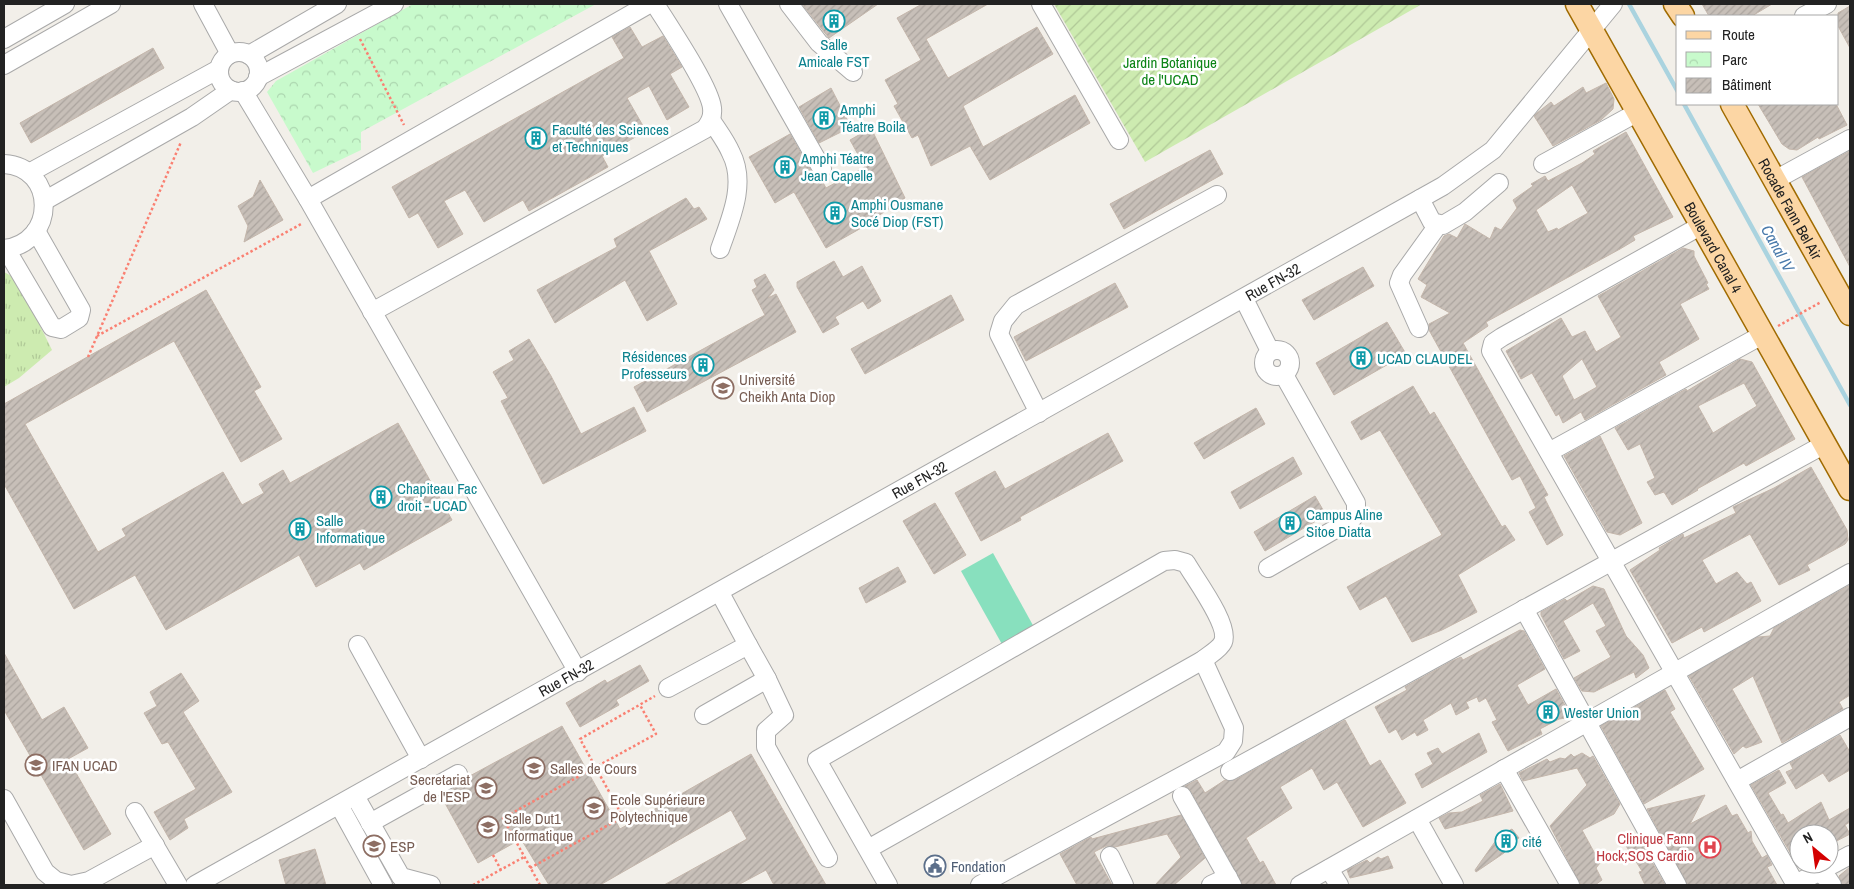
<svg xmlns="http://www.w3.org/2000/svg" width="1854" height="889" font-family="'Archivo Narrow',sans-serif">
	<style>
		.grass { fill: url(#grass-tufts) }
		.park { fill: url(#park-crowns) }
		.garden { fill: url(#garden-furrows) }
		.pitch { fill: #88e0be }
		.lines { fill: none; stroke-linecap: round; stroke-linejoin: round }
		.stream { stroke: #aad3df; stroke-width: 4.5 }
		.building { fill: url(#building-hatch); stroke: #c4b6ab; fill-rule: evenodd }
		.minor-casing { stroke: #a9a9a9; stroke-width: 20 }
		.major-casing { stroke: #a06b00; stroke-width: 25 }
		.path { stroke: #fa8072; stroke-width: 2.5; stroke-dasharray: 2.5 2.5; stroke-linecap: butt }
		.minor { stroke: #fff; stroke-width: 18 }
		.major { stroke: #fcd6a4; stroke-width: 22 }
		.labels { text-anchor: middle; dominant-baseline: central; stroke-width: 5; stroke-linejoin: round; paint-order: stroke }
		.culture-label { font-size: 15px; fill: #0d838f; stroke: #fff; text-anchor: start }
		.park-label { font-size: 15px; fill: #0c8416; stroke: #fff }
		.street-label { font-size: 15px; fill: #222; stroke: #fff }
		.education-label { font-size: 15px; fill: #785e54; stroke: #fff; text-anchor: start }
		.health-label { font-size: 15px; fill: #be3a42; stroke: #fff; text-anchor: end }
		.service-label { font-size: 15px; fill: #4e5e75; stroke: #fff; text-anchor: start }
		.water-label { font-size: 16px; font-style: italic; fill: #4a7aab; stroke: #fff }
	</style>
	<defs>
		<pattern id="grass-tufts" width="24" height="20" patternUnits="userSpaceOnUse" patternTransform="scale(1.25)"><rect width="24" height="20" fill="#cdebb0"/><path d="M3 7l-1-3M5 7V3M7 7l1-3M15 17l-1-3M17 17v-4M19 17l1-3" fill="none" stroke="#b0c997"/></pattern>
		<pattern id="park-crowns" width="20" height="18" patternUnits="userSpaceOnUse" patternTransform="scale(1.25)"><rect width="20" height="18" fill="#c8facc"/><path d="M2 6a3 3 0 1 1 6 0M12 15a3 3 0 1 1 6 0" fill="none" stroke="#acd6af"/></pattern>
		<pattern id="garden-furrows" width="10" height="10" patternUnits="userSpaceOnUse" patternTransform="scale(1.25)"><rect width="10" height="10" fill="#cdebb0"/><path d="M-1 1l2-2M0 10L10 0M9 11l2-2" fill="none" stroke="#b0c997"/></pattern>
		<pattern id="building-hatch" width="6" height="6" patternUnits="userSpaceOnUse" patternTransform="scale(1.25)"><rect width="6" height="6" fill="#c7bfb8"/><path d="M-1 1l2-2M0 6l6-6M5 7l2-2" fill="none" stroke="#aba49e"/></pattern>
	</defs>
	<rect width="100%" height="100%" fill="#f2efe9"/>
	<polygon class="grass" points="4,272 17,279 52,350 19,378 4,387"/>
	<polygon class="park" points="413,4 596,4 361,132 361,150 313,173 267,92 276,81"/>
	<polygon class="garden" points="1054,4 1422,4 1145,162"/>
	<polygon class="pitch" points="993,553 1035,629 1003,646 961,571"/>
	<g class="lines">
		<g class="stream">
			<polyline points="1629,4 1678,92"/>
			<polyline points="1684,104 1850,405"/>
		</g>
	</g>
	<g class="building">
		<polygon points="802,4 878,4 829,38"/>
		<polygon points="922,4 988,4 926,39 948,78 1037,27 1053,54 963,106 983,147 1075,95 1090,123 990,180 970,146 931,166 918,135 912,138 894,106 898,104 885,80 921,60 897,18"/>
		<polygon points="1702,4 1772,4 1752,16 1709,16"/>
		<polygon points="1850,6 1850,48 1838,26 1838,13"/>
		<polygon points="630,27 642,47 663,36 682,67 670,74 689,107 667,120 649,86 627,98 646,131 602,156 608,167 529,211 523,200 484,222 465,190 444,201 463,234 438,248 418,213 409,218 392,187 624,58 612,37"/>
		<polygon points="153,48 164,68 31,143 20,123"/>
		<polygon points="1606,83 1614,99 1613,109 1601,120 1553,146 1534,116 1537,113 1551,102 1554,106 1583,87 1586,93"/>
		<polygon points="831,88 851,127 819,143 799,107"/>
		<polygon points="1758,104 1836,104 1847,125 1819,139 1818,137 1797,150 1789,149 1782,144"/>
		<polygon points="871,128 905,198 869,222 870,223 826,248 794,192 775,203 749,157 790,134 813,174 821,179 826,188 865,167 850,140"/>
		<path d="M1626,132L1673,217L1633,236L1635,240L1620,249L1486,322L1488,326L1463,343L1548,495L1544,497L1563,535L1547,545L1529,512L1536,508L1520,476L1512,480L1429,330V324L1450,313L1421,297L1427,285L1418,279L1444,236L1449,234L1457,238L1465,224L1490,239L1495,227L1501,230L1517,208L1513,200L1533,186L1531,184L1545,176L1548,181L1582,163L1595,154L1593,151ZM1572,185L1588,213L1558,230L1557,228L1548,232L1536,210Z"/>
		<polygon points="1210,150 1223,174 1124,229 1110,204"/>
		<polygon points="1850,151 1850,267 1802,177"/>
		<polygon points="260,180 283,220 244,242 248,226 238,206 253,197"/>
		<polygon points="686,198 694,209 699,207 707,219 649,251 677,304 647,321 625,280 555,323 537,290 617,247 614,239"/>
		<path d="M1683,248L1694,251V256L1708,283L1706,284L1709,289L1680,304L1699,339L1659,362L1666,375L1585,420L1581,412L1563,423L1559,414L1556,416L1532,373L1521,379L1506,351L1561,318L1572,337L1585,331L1596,352L1621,337L1598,296ZM1582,359L1597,387L1574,400L1562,376Z"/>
		<polygon points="834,261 843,277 862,266 881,301 868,309 863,301 835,317 839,324 823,333 797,287 797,282"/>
		<polygon points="1363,267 1374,286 1314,320 1302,300"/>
		<polygon points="765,274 774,290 768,298 776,294 796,332 647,412 634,387 765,315 752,290 757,287 754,280"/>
		<polygon points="1115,283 1128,307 1026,361 1014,337"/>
		<polygon points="206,290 261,387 254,391 282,439 241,462 174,341 25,424 98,552 126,536 122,529 223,472 242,505 264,493 259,484 283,470 290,483 398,423 452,520 364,570 360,563 316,587 299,555 166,630 135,575 74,609 4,484 4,404"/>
		<polygon points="951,295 964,320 865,374 851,349"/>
		<polygon points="1387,322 1406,354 1334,395 1316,363"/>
		<polygon points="529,339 551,376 581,434 634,407 646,431 543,484 501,401 508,398 493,372 514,360 509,351"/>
		<path d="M1740,359L1752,362L1795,439L1746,466L1744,463L1697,489L1698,490L1672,505L1664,492L1655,495L1647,482L1655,478L1640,444L1628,450L1615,428L1686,389L1687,391ZM1744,383L1757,406L1713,433L1698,406Z"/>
		<polygon points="1413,386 1430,415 1434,412 1502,527 1505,525 1515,540 1458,575 1477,612 1442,630 1412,642 1386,596 1360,610 1347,587 1442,535 1380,430 1361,440 1351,422"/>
		<polygon points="1256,408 1265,424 1204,459 1194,443"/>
		<polygon points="1108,433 1123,461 1020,517 1021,520 981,541 955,493 995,471 1005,489"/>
		<polygon points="1600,436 1642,523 1620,535 1607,532 1564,456"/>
		<polygon points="1293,457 1302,474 1240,509 1231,492"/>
		<polygon points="1811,467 1847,530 1848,540 1845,544 1807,565 1810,570 1779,585 1750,534 1702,560 1716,584 1737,572 1747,584 1751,582 1761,601 1704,632 1702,627 1672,643 1630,570 1660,550 1659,548 1683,534 1684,538 1736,513 1733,507 1774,488"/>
		<polygon points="1315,496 1326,515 1265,551 1254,532"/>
		<polygon points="935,503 966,555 934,574 903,521"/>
		<polygon points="898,567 906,582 866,603 859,588"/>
		<polygon points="1850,585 1850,695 1839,702 1843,709 1782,743 1753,676 1732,689 1762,742 1746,748 1743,746 1734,754 1689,676 1758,637 1770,636 1774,628"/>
		<polygon points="1593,586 1604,589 1626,636 1643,655 1649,668 1636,678 1634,672 1594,692 1582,691 1574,678 1611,657 1596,631 1606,626 1593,603 1563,621 1580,651 1564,659 1541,615 1541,612 1565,599 1567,601"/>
		<polygon points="1520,630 1524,631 1545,669 1517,685 1528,705 1556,689 1567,709 1566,718 1559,719 1540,729 1542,734 1508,751 1492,722 1497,720 1486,698 1479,702 1477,697 1466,702 1469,708 1456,715 1451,703 1423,720 1428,730 1417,736 1415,732 1402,740 1396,729 1389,733 1375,707 1407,690 1405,687 1452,661 1461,657 1463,660"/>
		<polygon points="4,653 42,720 64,707 88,748 68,759 111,834 84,850 4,710"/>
		<polygon points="640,665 649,681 616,700 619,705 580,727 566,703 605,680 607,683"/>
		<polygon points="181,673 199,701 183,712 232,792 184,819 188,828 170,840 154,812 196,789 168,742 162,744 144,713 157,706 150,692"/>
		<polygon points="1665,690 1675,709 1670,712 1704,769 1644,804 1601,726"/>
		<polygon points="1345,720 1370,766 1380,760 1406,803 1363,827 1337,782 1324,790 1312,768 1280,787 1292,808 1246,838 1260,863 1263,861 1276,885 1243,885 1191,791 1185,786 1197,780 1205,793 1225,780 1235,780"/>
		<polygon points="562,726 620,829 751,754 826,885 774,885 766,870 738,885 664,885 747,839 731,810 600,885 549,885 521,839 478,863 441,796 463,783 468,777"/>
		<polygon points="1479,733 1487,752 1422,788 1415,774 1433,764 1427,753 1438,748 1442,754"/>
		<polygon points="1840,735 1850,752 1850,770 1829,782 1823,773 1796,789 1786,772 1793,769 1790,763"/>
		<polygon points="1582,753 1590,758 1593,756 1620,804 1614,814 1582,830 1600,863 1596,868 1602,880 1595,885 1581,885 1550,826 1587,785 1577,768 1523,781 1519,773 1547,759 1550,762 1560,758 1565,759 1571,754 1574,757"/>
		<polygon points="1779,770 1786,783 1768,793 1781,815 1783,814 1788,823 1821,802 1829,820 1850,808 1850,822 1845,825 1850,834 1829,845 1829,834 1799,834 1799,850 1791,854 1751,785"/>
		<polygon points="1500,784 1513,811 1445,829 1439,818 1449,813 1462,812 1483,801 1480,795"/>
		<polygon points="1705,795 1690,824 1726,805 1732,816 1737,814 1748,833 1751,831 1752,841 1762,858 1767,855 1772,865 1767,867 1777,885 1688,885 1647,809"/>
		<polygon points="1181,815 1205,858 1174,885 1155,885 1181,857 1167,834 1115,847 1106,846 1094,852 1112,885 1077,885 1060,854 1091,837 1092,839"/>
		<polygon points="1512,829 1519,838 1510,843 1511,846 1504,853 1476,872 1475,870 1499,836"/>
		<polygon points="1636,834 1665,885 1645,885 1639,872 1642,871 1623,841"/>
		<polygon points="315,849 326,885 286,885 279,860"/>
		<polygon points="1388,856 1393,868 1350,878 1347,870 1367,860 1370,863 1378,857 1381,859"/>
		<polygon points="1850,867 1850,885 1842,885 1839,876"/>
	</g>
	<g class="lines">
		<g class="minor-casing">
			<g id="minor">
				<polyline points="203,4 230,54"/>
				<polyline points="728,4 822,169"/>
				<polyline points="789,4 819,43 853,72"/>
				<polyline points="1041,4 1119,140"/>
				<polyline points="1804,16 1827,4"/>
				<polyline points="4,39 65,4"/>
				<circle cx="239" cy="72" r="20"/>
				<polyline points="249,55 337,4"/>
				<polyline points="4,65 111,4"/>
				<polyline points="258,77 394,4"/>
				<polyline points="243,91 308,199 578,672"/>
				<path d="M711,120C718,131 726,141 731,153C747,184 730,220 720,249"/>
				<path d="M4,164C57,167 57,243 4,249"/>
				<polyline points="1543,164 1638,112"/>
				<polyline points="29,173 219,69"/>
				<polyline points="1775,180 1850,139"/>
				<polyline points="308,199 649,4"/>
				<polyline points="1420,199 1432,222 1443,225 1465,212 1499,183"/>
				<polyline points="44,201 192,117 231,90"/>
				<polyline points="1702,225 1502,337 1493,343 1491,351 1796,885"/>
				<polyline points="6,249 52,327 61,329 79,318 81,310 36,231"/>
				<polyline points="1244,299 1270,351"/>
				<path d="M372,312L705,129C710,122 713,117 712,108C710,87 668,25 655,4"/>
				<polyline points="1419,328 1399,283 1402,275 1438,225"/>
				<circle cx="1277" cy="363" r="13"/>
				<polyline points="1039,413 999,334 1003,321 1016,305 1217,195"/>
				<polyline points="1549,452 1764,334"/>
				<polyline points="1268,568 1351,520 1356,514 1356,503 1284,375"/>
				<polyline points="1524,609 1677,885"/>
				<polyline points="358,645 421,759"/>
				<polyline points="748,645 767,679 784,715 766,731 766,747 828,858"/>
				<polyline points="668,688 748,645 720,593"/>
				<polyline points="704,715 767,679"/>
				<polyline points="1504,769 1570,885"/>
				<polyline points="1230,771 1825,444"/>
				<polyline points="1737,781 1850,717"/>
				<polyline points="355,796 401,877 431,885"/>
				<polyline points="1182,796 1232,885"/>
				<polyline points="4,799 45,872 56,881 71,885 89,881 155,845"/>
				<polyline points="339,805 383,885"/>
				<polyline points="135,812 178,885"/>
				<polyline points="1417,819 1454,885"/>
				<polyline points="370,823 458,774"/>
				<path d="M868,849L1203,660C1209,655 1220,649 1223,642C1230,625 1195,579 1186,563L1175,560L1164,561L817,760L888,885"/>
				<polyline points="1110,856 1124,885"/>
				<polyline points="1329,869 1339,885"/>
				<polyline points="1820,873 1828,879 1832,885"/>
				<path id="s1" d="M195,885L1443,186L1493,150L1613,4"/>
				<polyline points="980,885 1226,752 1233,741 1234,728 1203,660"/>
				<polyline points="1211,885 1228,877"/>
				<polyline points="1300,885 1850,573"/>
				<polyline points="1794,885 1850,855"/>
			</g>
		</g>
		<g class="major-casing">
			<g id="major">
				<path id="s2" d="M1577,4L1850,489"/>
				<polyline points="1675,4 1683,16"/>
				<path id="s3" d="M1732,104L1850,314"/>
			</g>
		</g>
		<g class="path">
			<polyline points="360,39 404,125"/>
			<polyline points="1778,326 1821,302"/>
			<polyline points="97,336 303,223"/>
			<polyline points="88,357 181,142"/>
			<polyline points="493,855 501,870"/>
			<polyline points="530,868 623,817 580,739 655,696"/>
			<polyline points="473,885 524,857"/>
			<polyline points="540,885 503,818 656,734 640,705"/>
		</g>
		<use href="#minor" class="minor"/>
		<use href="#major" class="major"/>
	</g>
	<defs>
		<g id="building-ring" transform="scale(1.125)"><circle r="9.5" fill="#fff" stroke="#0f9aa8" stroke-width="1.5"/><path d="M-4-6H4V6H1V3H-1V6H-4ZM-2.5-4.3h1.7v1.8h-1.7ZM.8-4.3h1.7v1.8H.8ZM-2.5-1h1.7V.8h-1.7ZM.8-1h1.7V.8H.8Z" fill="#0f9aa8"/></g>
		<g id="university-ring" transform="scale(1.125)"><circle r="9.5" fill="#fff" stroke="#8d6e63" stroke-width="1.5"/><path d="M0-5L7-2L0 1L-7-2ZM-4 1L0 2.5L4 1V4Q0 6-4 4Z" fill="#8d6e63"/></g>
		<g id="hospital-ring" transform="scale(1.125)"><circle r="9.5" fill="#fff" stroke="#e0444e" stroke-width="1.5"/><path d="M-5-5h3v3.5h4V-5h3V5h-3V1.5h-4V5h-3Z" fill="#e0444e"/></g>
		<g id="civic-ring" transform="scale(1.125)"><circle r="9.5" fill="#fff" stroke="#5c6f8a" stroke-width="1.5"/><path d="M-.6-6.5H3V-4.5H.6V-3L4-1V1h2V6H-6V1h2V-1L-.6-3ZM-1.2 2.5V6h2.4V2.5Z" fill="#5c6f8a"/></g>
	</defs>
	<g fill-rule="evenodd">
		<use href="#building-ring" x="834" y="21"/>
		<use href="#building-ring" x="824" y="118"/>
		<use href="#building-ring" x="536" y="138"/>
		<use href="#building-ring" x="785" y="167"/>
		<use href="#building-ring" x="835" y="213"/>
		<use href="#building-ring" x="1361" y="358"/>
		<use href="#building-ring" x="703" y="365"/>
		<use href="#university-ring" x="723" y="388"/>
		<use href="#building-ring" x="381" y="497"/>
		<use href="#building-ring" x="1290" y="523"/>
		<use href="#building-ring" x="300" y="529"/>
		<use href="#building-ring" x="1548" y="712"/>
		<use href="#university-ring" x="36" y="765"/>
		<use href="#university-ring" x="534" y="768"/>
		<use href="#university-ring" x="486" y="788"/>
		<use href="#university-ring" x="594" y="808"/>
		<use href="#university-ring" x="488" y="827"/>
		<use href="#building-ring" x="1506" y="841"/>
		<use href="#university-ring" x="374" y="846"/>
		<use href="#hospital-ring" x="1710" y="847"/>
		<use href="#civic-ring" x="935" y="866"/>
	</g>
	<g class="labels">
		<g class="culture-label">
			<text x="834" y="44" text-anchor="middle">Salle<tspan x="834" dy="17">Amicale FST</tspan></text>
			<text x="840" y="109">Amphi<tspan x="840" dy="17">Téatre Boila</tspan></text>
			<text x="552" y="129">Faculté des Sciences<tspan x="552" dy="17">et Techniques</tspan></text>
			<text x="801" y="158">Amphi Téatre<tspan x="801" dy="17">Jean Capelle</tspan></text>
			<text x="851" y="204">Amphi Ousmane<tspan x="851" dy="17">Socé Diop (FST)</tspan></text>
			<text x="687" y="356" text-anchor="end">Résidences<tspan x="687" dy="17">Professeurs</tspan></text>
			<text x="1377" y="358">UCAD CLAUDEL</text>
			<text x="397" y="488">Chapiteau Fac<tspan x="397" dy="17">droit - UCAD</tspan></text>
			<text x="1306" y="514">Campus Aline<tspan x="1306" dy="17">Sitoe Diatta</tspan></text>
			<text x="316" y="520">Salle<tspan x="316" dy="17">Informatique</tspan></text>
			<text x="1564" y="712">Wester Union</text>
			<text x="1522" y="841">cité</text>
		</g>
		<g class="park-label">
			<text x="1170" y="62">Jardin Botanique<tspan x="1170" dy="17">de l'UCAD</tspan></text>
		</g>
		<g class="street-label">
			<text stroke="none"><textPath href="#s3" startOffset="120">Rocade Fann Bel Air</textPath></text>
			<text stroke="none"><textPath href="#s2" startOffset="279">Boulevard Canal 4</textPath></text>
			<text stroke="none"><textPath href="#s1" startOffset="1235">Rue FN-32</textPath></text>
			<text stroke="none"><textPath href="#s1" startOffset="830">Rue FN-32</textPath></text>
			<text stroke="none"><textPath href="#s1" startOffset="425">Rue FN-32</textPath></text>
		</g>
		<g class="education-label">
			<text x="739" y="379">Université<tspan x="739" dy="17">Cheikh Anta Diop</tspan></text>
			<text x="52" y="765">IFAN UCAD</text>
			<text x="550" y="768">Salles de Cours</text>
			<text x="470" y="779" text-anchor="end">Secretariat<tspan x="470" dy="17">de l'ESP</tspan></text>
			<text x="610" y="799">Ecole Supérieure<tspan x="610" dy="17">Polytechnique</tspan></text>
			<text x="504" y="818">Salle Dut1<tspan x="504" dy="17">Informatique</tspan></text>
			<text x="390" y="846">ESP</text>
		</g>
		<g class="health-label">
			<text x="1694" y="838">Clinique Fann<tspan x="1694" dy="17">Hock;SOS Cardio</tspan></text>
		</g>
		<g class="service-label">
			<text x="951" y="866">Fondation</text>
		</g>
		<g class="water-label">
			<text transform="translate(1778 248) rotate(61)">Canal IV</text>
		</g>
	</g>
	<rect width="1854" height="889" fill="none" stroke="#222222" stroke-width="10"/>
	<rect x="1676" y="15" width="162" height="90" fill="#ffffff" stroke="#a7a7a7"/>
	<rect x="1686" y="31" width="25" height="8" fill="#fcd6a4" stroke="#a7a7a7"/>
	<text x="1722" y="40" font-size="15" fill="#222222">Route</text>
	<rect x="1686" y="52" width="25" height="15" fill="url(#park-crowns)" stroke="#a7a7a7"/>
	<text x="1722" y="65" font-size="15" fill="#222222">Parc</text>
	<rect x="1686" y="78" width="25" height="15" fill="url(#building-hatch)" stroke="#a7a7a7"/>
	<text x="1722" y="90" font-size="15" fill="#222222">Bâtiment</text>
	<g transform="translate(1814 849) rotate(331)"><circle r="24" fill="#ffffff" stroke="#a7a7a7"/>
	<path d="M0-4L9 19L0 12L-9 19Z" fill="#d40000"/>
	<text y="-8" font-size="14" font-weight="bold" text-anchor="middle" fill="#222222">N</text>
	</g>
</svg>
